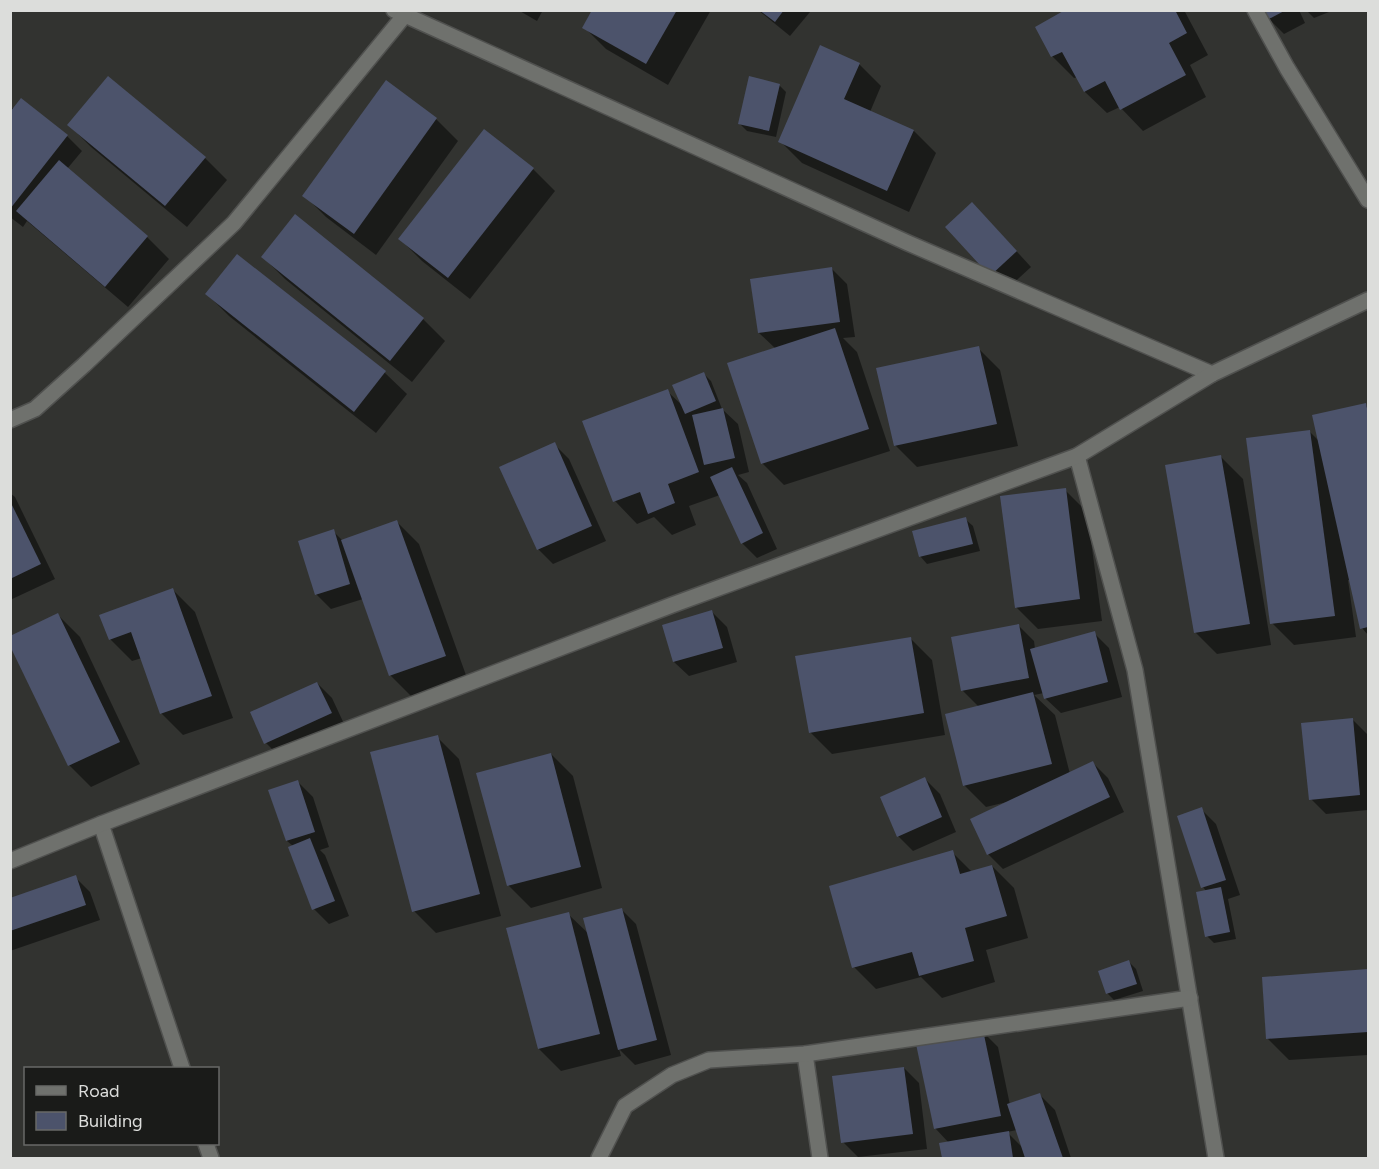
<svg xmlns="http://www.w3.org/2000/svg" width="1379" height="1169" font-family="Figtree,sans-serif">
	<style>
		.shadow { fill: #0007; fill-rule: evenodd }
		.building { fill: #4c536b }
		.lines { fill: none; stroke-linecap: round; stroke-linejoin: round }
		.minor-casing { stroke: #50514f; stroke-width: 18 }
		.minor { stroke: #6f716d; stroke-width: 15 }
	</style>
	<rect width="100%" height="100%" fill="#323330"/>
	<g class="shadow">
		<polygon points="518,10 543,10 537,21"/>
		<polygon points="594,10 711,10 668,85 606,49 584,27"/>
		<polygon points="758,10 808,10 810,12 790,36"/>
		<polygon points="1068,10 1184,10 1208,55 1190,65 1206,97 1143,131 1120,107 1107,113 1085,92 1078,77 1074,78 1052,56 1037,27"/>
		<polygon points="1264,10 1299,10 1305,23 1284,34 1269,19"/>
		<polygon points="1306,10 1334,10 1314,18"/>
		<polygon points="859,64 881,86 870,112 914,131 936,153 909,212 802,163 780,141"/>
		<polygon points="779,85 786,92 776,137 747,131 740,124"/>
		<polygon points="10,107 67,136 82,151 67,169 147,237 169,259 128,307 27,221 23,227 10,217"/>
		<polygon points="436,119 458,141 376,255 326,217 304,195"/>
		<polygon points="69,125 205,158 227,180 187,227 91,147"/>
		<polygon points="533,169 555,191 470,299 422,261 400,239"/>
		<polygon points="295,216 423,319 445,341 412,382 285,279 263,257"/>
		<polygon points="987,219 1031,267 1006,290 991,275"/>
		<polygon points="832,269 847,284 855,337 843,338 857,352 890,451 784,485 762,463 776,349 759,333"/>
		<polygon points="207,294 385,373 407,394 376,433 229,316"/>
		<polygon points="978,348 1000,370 1018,446 917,467 895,445"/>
		<polygon points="704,374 711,381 722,409 738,424 749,472 738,475 747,483 777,549 757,558 742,543 720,495 689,506 696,525 672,535 654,517 637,524 615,501 584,422 667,391 683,406"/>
		<polygon points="1366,405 1368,408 1368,635 1362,628 1351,580 1348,580 1356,637 1294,645 1272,623 1309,431 1319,441"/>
		<polygon points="554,444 569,459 606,541 553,564 538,549"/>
		<polygon points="1221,457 1243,479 1271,645 1217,654 1195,632"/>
		<polygon points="1065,490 1087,512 1102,621 1038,629 1016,607"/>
		<polygon points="10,493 15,497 55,579 10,600"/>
		<polygon points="965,519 973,526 980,551 927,564 920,556"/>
		<polygon points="397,522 419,544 467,678 412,697 390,675 363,599 331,609 316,594 333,531 343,541"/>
		<polygon points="173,590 195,612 233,718 183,735 161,713 142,658 132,661 110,639"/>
		<polygon points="712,612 727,627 737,662 689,676 674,662"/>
		<polygon points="58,615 80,637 140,764 91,787 69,765"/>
		<polygon points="1019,626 1034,641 1035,649 1094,633 1109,648 1122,697 1061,713 1046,699 1044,693 1034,695 1055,715 1070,774 1093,763 1108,778 1124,812 1003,869 988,854 1007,802 986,807 964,785 979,707 962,690"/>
		<polygon points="910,638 932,660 945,735 832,754 810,732"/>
		<polygon points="317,683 332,698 346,728 281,758 266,743"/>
		<polygon points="1353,720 1368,735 1368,810 1326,814 1311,799"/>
		<polygon points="437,737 459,759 501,916 436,933 414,911"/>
		<polygon points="551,754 573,776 602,888 531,908 509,886 478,774"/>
		<polygon points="925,779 940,794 956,832 913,851 898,836"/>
		<polygon points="298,782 313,797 329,847 320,850 325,855 349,916 329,924 314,909 293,846 287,841 270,790"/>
		<polygon points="1201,809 1216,824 1240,895 1228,899 1236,939 1214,943 1207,936 1206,891 1203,887 1179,817"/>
		<polygon points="952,852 972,872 992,866 1014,888 1028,938 986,950 995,982 942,998 921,977 876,989 854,967"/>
		<polygon points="75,877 90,892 100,920 10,951 10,899"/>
		<polygon points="621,909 636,924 671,1055 635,1065 619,1049 621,1056 561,1071 539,1049 568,914 589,934"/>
		<polygon points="1129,962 1136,969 1143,991 1114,1000 1107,993"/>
		<polygon points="1368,970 1368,1055 1289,1060 1267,1038 1263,978"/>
		<path d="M983,1032L998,1047L1010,1105L1040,1095L1055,1110L1071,1158H943L941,1144L949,1143L935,1128ZM1017,1130L1022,1147L1007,1132Z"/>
		<polygon points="904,1068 919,1083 927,1149 858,1157 843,1142"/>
	</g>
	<g class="building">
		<polygon points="592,10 677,10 646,64 582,28"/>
		<polygon points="759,10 784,10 775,22"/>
		<polygon points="1065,10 1175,10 1187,33 1169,43 1186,75 1120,110 1105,81 1084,92 1062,52 1051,57 1035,27"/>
		<polygon points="1263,10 1286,10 1267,20"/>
		<polygon points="820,45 860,63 844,99 914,130 887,191 778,142"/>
		<polygon points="108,76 206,157 165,206 67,125"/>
		<polygon points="749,76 780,84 769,131 738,124"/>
		<polygon points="386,80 437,118 354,234 302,196"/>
		<polygon points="21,98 68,135 10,209 10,112"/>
		<polygon points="484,129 534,168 448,278 398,239"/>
		<polygon points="59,160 148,236 105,287 16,211"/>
		<polygon points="972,202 1017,251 990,276 945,227"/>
		<polygon points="295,214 424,318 390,361 261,257"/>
		<polygon points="237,254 386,371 354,412 205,294"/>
		<polygon points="832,267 840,322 758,333 750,279"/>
		<polygon points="835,328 869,429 761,464 727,363"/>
		<polygon points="979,346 997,424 894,446 876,368"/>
		<polygon points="704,372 716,401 685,414 672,385"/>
		<polygon points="668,389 699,472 668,484 675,503 648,514 640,492 613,502 582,421"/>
		<polygon points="1366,403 1368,414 1368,627 1360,629 1312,415"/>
		<polygon points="723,408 735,458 704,465 692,415"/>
		<polygon points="1310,430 1335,616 1270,624 1246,438"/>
		<polygon points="555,442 592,526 537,550 499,467"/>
		<polygon points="1221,455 1250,624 1194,633 1165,465"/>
		<polygon points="732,467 763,533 741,544 710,477"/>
		<polygon points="1066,488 1080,599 1015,608 1000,496"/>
		<polygon points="10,501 41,564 10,579"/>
		<polygon points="966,517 973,544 919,557 912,531"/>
		<polygon points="397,520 446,656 389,676 341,540"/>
		<polygon points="334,529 350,584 315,595 298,541"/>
		<polygon points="173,588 212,696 160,714 131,632 109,640 99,615"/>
		<polygon points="712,610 723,648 673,662 662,625"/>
		<polygon points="58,613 120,742 68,766 10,646 10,636"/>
		<polygon points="1019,624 1029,678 961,691 951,637"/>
		<polygon points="1095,631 1108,682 1044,699 1030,649"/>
		<polygon points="911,637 924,713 809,733 795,656"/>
		<polygon points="317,682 332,713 264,744 250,712"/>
		<polygon points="1033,692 1052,764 963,786 945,714"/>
		<polygon points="1353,718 1360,795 1309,800 1301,723"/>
		<polygon points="438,735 480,894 412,912 370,752"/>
		<polygon points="551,753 581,867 507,886 476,773"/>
		<polygon points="1093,761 1110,797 987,855 970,819"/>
		<polygon points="925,777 942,817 897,837 880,797"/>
		<polygon points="298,780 315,832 286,841 268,790"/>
		<polygon points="1202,807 1226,880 1201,888 1177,816"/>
		<polygon points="310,838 335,901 312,910 288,847"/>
		<polygon points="953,850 960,874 992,865 1007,916 965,928 974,961 919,976 912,952 852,968 829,886"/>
		<polygon points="76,875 86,905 10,931 10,898"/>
		<polygon points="1221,887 1230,932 1205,937 1196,892"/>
		<polygon points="622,908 657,1040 618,1050 583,918"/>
		<polygon points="569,912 600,1034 538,1049 506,928"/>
		<polygon points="1129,960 1137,984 1106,994 1098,971"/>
		<polygon points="1368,969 1368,1032 1266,1039 1262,977"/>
		<polygon points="983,1030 1001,1116 934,1129 916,1044"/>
		<polygon points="904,1067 913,1134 841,1143 832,1076"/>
		<polygon points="1040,1093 1063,1158 1025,1158 1007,1104"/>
		<polygon points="1009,1131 1013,1158 942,1158 939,1143"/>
	</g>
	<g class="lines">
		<g class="minor-casing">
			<g id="minor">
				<polyline points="394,10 908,243 1212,374 1368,300"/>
				<polyline points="1255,10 1287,68 1368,200"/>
				<polyline points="10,420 35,409 84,365 234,223 404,16"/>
				<polyline points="1077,456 1135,670 1216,1158"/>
				<polyline points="101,824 182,1068"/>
				<polyline points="10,861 101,824 672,605 1077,456 1212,374"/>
				<polyline points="805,1054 820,1158"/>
				<polyline points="206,1144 211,1158"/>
				<polyline points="599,1158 625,1106 672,1075 709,1060 805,1054 1190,998"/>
			</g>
		</g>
		<use href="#minor" class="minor"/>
	</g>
	<rect width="1379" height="1169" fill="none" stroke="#dcdddb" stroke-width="24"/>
	<rect x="24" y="1067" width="195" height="78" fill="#1a1b19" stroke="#686967" stroke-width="1.5"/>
	<rect x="36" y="1086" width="30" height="9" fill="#6f716d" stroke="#686967" stroke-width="1.5"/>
	<text x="78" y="1097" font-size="18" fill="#dcdddb">Road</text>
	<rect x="36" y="1112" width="30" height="18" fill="#4c536b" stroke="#686967" stroke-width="1.5"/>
	<text x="78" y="1127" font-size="18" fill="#dcdddb">Building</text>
</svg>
